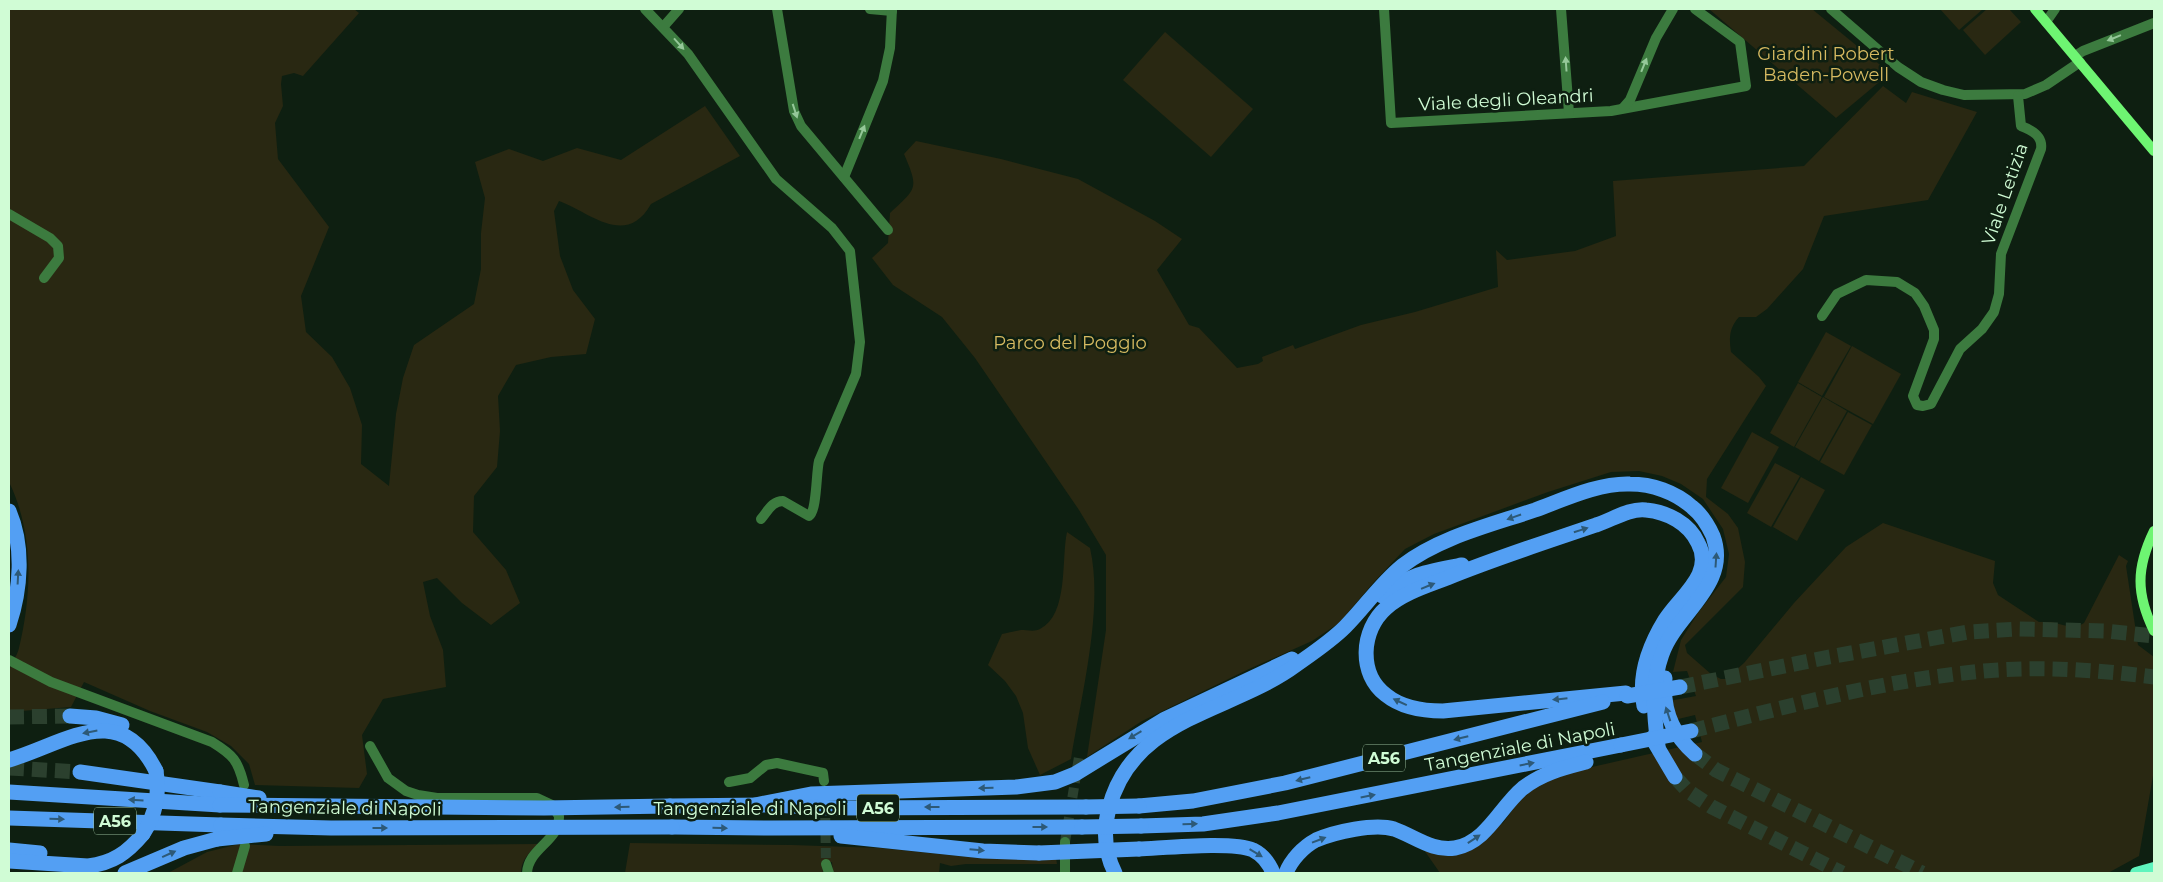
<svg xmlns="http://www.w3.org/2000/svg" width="2163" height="882" font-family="Montserrat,sans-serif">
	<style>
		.green { fill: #292812 }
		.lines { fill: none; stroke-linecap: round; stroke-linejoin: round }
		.minor-tunnel { stroke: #2b402e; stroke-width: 10; stroke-dasharray: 10 5; stroke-linecap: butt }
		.motorway-tunnel { stroke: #2b402e; stroke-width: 15; stroke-dasharray: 15 8; stroke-linecap: butt }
		.minor { stroke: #3c7b3f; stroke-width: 10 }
		.secondary { stroke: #6ef572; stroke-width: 10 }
		.primary { stroke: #5ff4bd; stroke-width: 12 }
		.motorway { stroke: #539ff3; stroke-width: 15 }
		.motorway-bridge { stroke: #539ff3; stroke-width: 15 }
		.oneway { fill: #95c899 }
		.oneway2 { fill: #2d5977 }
		.labels { text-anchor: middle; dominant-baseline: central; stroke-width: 5; stroke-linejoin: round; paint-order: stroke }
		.shield { fill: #0e1f11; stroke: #96ba9a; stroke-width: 1 }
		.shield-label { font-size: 16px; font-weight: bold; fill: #d0fcd5 }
		.park-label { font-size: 18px; fill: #d6ba61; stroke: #0e1f11 }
		.street-label { font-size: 18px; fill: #d0fcd5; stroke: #0e1f11 }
	</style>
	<rect width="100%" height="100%" fill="#0e1f11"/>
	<g class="green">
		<path d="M9,9H354L359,13L303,76L294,73L282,76L281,84L283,106L275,123L278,159L329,227L301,296L306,332L332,357L350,388L362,425L361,464L389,486L396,414L403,378L414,345L474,304L481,269V233L485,198L475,162L509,149L543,161L577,148L621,160L705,106L740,156L651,204C626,248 591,213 559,201L554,211L560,256L573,290L595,319L586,354L551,357L516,365L498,396L500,431L497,467L474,496L473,532L506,570L520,603L491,625L462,603L437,578L423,582L430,616L443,650L446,687L383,699L362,735L367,774L359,788L255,785L249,764L231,746L207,732L150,711L84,682L71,707L9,712C9,699 7,685 9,673C10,664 17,657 19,648C32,594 34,533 9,482Z"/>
		<polygon points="1709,9 1812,9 1890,73 1836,118"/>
		<polygon points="1940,9 1983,9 1959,30"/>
		<polygon points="1987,9 2009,9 2021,22 1985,55 1963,30"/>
		<polygon points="1165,32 1253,109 1211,157 1123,80"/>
		<path d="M1883,86L1906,103L1912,92L1977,112L1928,200L1824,216L1803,269L1767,309L1756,317H1739C1729,328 1729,338 1731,352L1759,377L1766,386L1707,479L1706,497L1728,514L1738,528L1745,562L1743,587L1685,645L1687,653L1711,674L1721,679H1726L1744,663L1794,603L1846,547L1883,523L1995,561L1993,583L1998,595L2039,622H2051L2075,628L2084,623L2119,555L2128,561L2126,566L2138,645L2154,657V770L2139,856L2108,873H1440L1424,850L1490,832L1503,823L1525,793L1548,777L1702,742L1695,715L1674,720L1669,701L1696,696L1687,671L1673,672L1681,640L1698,613L1726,577L1729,554L1723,529L1703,499L1681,484L1662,476L1639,471L1611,472L1548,492L1434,534L1405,549L1373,583L1339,623L1312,641L1249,669L1142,721L1087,757L1106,630V555L1079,510L975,358L942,317L893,285L872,258L888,243L890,213C917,188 919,189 904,154L916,141L1001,159L1078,179L1155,221L1182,239L1157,270L1189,325L1199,328L1237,368L1258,364L1263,361L1262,357L1293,345L1295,349L1361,325L1415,312L1498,287L1496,250L1507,260L1575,251L1616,236L1613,181L1804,166Z"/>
		<polygon points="1826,332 1851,346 1822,396 1798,382"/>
		<polygon points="1852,346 1901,374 1873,424 1824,397"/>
		<polygon points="1798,383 1822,397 1794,447 1770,433"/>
		<polygon points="1823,397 1847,411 1819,461 1795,447"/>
		<polygon points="1848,412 1872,425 1844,475 1820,462"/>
		<polygon points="1752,432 1779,447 1748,503 1721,488"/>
		<polygon points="1775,463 1800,476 1771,527 1747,513"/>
		<polygon points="1801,477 1825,490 1797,541 1773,527"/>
		<path d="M1067,532L1090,548C1104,609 1081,696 1071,759L1040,775L1028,748L1023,713L1016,696L1005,681L988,665L1002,634C1008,633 1014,631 1021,630C1027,630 1035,632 1040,629C1069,614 1061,560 1067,532Z"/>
		<polygon points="630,843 792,845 881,848 977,858 1056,858 1057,864 966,864 951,866 940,863 939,873 833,873 832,862 822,862 823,873 625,873"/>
		<path d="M239,844L280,846L538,844C529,853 521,860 521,873H168L207,852Z"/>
	</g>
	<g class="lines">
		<g class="minor-tunnel">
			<polyline points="825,803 826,864"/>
			<polyline points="1065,842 1079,757"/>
		</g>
		<g class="motorway-tunnel">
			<polyline points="1680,687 1829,657 1968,632 2018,629 2106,631 2154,636"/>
			<polyline points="9,717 70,716"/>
			<path d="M1691,731C1788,706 1884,680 1984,671C2041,666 2098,670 2154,677"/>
			<polyline points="1695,754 1716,770 1922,873"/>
			<polyline points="9,768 80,772"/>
			<polyline points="1675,777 1688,791 1712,807 1842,873"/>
		</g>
		<g class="minor">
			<path d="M645,9L688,54L776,179L832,228L850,251L860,342L856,374L819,461C816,473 817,511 809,516L783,501C772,501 768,511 761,519"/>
			<polyline points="777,9 794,111 801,126 888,230"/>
			<polyline points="870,9 892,11"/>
			<polyline points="1384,9 1391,123 1611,111 1746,86 1740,42 1695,9"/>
			<polyline points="1561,9 1569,113"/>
			<polyline points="1831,9 1898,67 1921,82 1943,90 1964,95 2025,94 2046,85 2080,62"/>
			<polyline points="2046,22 2055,9"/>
			<polyline points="664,26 679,9"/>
			<polyline points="2075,56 2083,51 2154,23"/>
			<polyline points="1623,108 1630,100 1656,38 1673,9"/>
			<polyline points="844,177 883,81 890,48 892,9"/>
			<polyline points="9,214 50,238 58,246 59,258 44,278"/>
			<path d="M1822,316L1837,294L1866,280L1897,282L1915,293L1924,306L1934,330V339L1913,396L1917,405L1923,406L1931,404L1960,349L1982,329L1994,312L1999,294L2001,254L2041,149C2043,136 2032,130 2021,126L2018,96"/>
			<path d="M9,660L51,682L212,742C233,755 238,760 244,785"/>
			<path d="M370,746L388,778L406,791L418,795L437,798H537L552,805L559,816C560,841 528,848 527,873"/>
			<polyline points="729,782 750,778 766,765 777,763 823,773 824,781"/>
			<polyline points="1065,842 1065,873"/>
			<polyline points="826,864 829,873"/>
			<polyline points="237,873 245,846"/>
		</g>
		<g class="secondary">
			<polyline points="2035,9 2154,151"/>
			<path d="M2154,531C2136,568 2136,594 2154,631"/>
		</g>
		<polyline class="primary" points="2136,873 2154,868"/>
		<g class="motorway">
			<path d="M9,511C24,546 21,589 9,625"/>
			<path d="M1382,596C1408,574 1429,571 1462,565"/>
			<path d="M1665,678C1662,708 1672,734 1695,754"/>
			<path d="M1626,693L1443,711C1423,711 1402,708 1386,695C1358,674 1361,630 1386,608C1403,593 1426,586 1447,578C1496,558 1546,542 1596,525C1612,520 1629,508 1646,510C1667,512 1689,523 1698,543C1715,574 1679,597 1665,620C1649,646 1638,676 1644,706"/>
			<polyline points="70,716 96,718 122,725"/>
			<polyline points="1652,738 1675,777"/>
			<path d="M9,760C64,744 120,698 156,771"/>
			<polyline points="80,772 220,792"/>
			<polyline points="9,792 220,805"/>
			<polyline points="755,805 811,794 1016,787 1055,782 1075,774 1165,719 1292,659"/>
			<polyline points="670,806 771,805 831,808 1086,807"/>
			<polyline points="1139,806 1193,801 1285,783 1603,702"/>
			<polyline points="9,818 221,825"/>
			<polyline points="1141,826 1203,824 1278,813 1621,745"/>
			<polyline points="672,827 772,828 1082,827"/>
			<polyline points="841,836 983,851 1039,853"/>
			<path d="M1139,849C1164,848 1233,841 1253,850C1263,855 1269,863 1273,873"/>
			<polyline points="9,850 40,853"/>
			<path d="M9,861L88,866C113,863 127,853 143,834"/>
			<polyline points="125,873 184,848 217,839"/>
			<path d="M1115,873C1105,853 1103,830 1109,808C1133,716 1231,713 1296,665C1313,653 1331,641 1345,627C1365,607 1380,584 1402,566C1440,537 1491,525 1535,510C1565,499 1598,483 1630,484C1652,484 1675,492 1692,507C1701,514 1708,525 1713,536C1731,585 1676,613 1662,654C1651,684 1654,715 1658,746"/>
			<path d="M1286,873C1291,860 1303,847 1316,840C1335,832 1374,823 1394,829C1414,836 1433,852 1455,848C1487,842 1500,807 1523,788C1542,773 1563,768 1586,762"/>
		</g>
		<g class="motorway-bridge">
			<polyline points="1627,696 1680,687"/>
			<polyline points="1621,745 1691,731"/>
			<polyline points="220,792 259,798"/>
			<polyline points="220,805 544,808 670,806"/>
			<polyline points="1086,807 1139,806"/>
			<polyline points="221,825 331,828 672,827"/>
			<polyline points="1082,827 1141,826"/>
			<path d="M143,834C156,814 160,794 156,771"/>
			<polyline points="217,839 266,834"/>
			<polyline points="1039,853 1139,849"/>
		</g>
	</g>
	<defs><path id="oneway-solid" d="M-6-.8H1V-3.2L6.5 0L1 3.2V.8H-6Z" transform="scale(1.25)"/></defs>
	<g class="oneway">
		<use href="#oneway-solid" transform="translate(2114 38) rotate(158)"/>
		<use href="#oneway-solid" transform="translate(679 44) rotate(48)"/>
		<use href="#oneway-solid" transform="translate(1566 64) rotate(-94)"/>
		<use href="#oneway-solid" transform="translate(1644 65) rotate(-68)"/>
		<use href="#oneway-solid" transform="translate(795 111) rotate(72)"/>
		<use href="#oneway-solid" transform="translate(862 132) rotate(-68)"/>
	</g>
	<g class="oneway2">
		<use href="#oneway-solid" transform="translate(1514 517) rotate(161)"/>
		<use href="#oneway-solid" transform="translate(1581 530) rotate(-18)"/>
		<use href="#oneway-solid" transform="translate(1716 560) rotate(-86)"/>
		<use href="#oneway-solid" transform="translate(18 577) rotate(-87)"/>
		<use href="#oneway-solid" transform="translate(1428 586) rotate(-22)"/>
		<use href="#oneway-solid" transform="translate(1560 699) rotate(174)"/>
		<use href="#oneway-solid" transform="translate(1400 702) rotate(-155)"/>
		<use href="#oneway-solid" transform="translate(1668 714) rotate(-108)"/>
		<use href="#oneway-solid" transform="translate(90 732) rotate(169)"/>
		<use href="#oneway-solid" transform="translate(1135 735) rotate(149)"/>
		<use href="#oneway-solid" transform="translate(1461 738) rotate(166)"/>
		<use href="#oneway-solid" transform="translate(1527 764) rotate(-11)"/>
		<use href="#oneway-solid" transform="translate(1303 779) rotate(166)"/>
		<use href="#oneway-solid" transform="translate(986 788) rotate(179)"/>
		<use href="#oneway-solid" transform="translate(1368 796) rotate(-11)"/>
		<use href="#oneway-solid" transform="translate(136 800) rotate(-177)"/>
		<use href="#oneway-solid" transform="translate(622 807) rotate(179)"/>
		<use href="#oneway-solid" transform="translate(932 807) rotate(180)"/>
		<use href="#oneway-solid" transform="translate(57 819) rotate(1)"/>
		<use href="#oneway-solid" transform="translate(1190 824) rotate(-2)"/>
		<use href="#oneway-solid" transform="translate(1040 827)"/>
		<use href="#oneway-solid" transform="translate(380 828)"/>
		<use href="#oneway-solid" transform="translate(720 828) rotate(1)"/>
		<use href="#oneway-solid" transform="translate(1474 839) rotate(-34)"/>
		<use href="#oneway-solid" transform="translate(1319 840) rotate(-21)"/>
		<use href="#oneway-solid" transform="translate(977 850) rotate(5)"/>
		<use href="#oneway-solid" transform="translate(1256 853) rotate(31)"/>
		<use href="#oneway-solid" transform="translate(169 854) rotate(-24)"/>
	</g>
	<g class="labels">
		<g class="shield">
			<rect x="1363" y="744.5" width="42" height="27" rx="4"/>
			<rect x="857" y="794.5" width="42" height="27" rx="4"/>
			<rect x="94" y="807.5" width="42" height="27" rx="4"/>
		</g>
		<g class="shield-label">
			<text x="1384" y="758">A56</text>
			<text x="878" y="808">A56</text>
			<text x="115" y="821">A56</text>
		</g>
		<g class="park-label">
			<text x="1826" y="54">Giardini Robert<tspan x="1826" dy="21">Baden-Powell</tspan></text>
			<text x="1070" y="343">Parco del Poggio</text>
		</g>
		<g class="street-label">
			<text transform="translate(1506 100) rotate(-3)">Viale degli Oleandri</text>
			<text transform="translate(2005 194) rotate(-71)">Viale Letizia</text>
			<text transform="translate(1520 747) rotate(-11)">Tangenziale di Napoli</text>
			<text transform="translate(345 808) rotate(1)">Tangenziale di Napoli</text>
			<text x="750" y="809">Tangenziale di Napoli</text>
		</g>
	</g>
	<rect width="2163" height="882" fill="none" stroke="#d0fcd5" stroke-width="20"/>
</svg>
